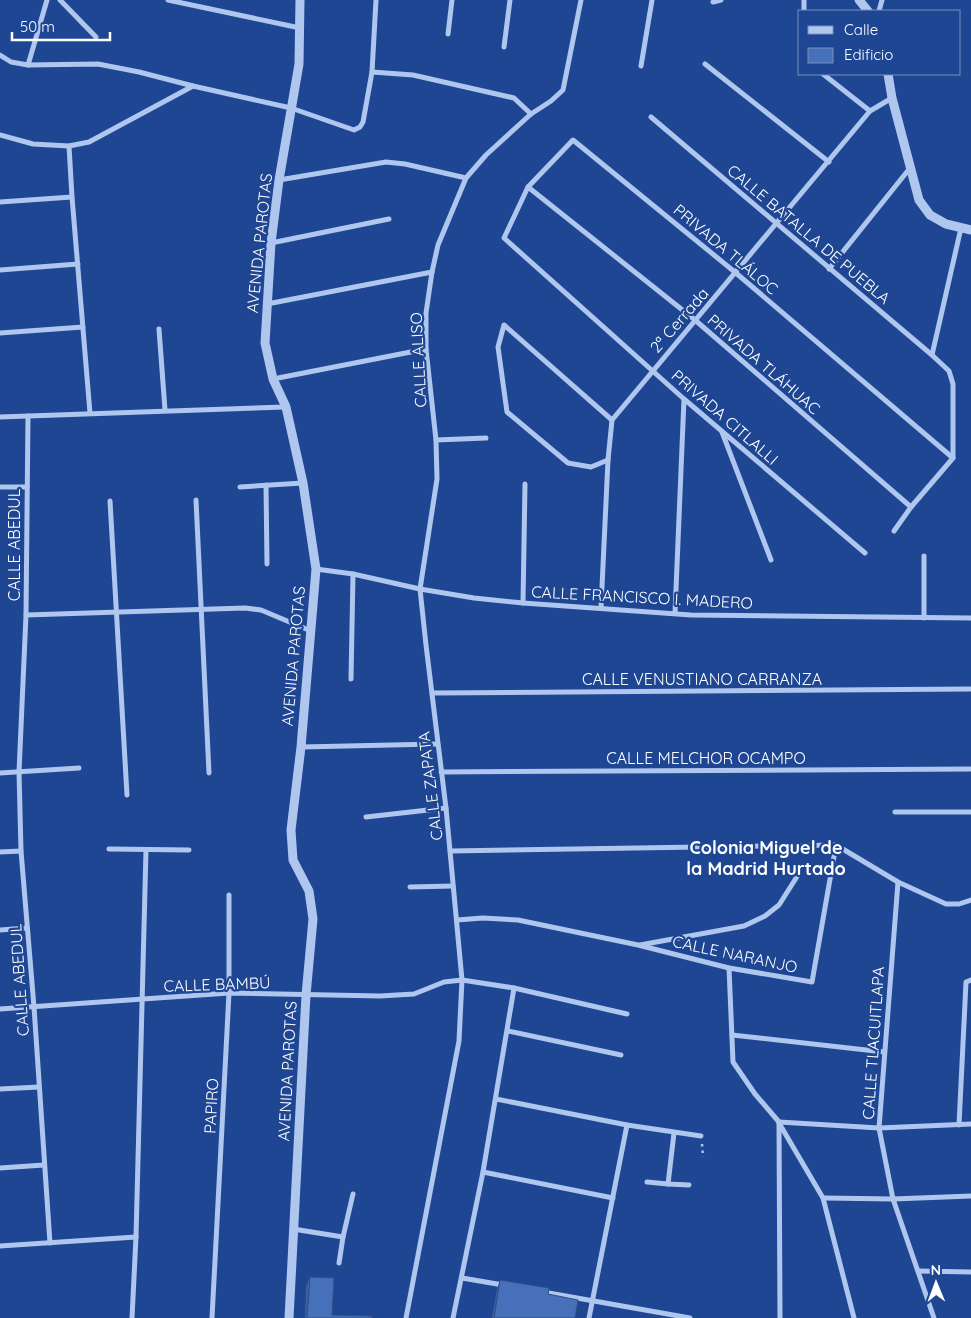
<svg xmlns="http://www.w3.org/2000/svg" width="971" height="1318" font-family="Quicksand,sans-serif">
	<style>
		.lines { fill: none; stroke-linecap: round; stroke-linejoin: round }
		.path { stroke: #afc6ee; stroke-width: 2.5; stroke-dasharray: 2.5 4; stroke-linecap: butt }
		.minor { stroke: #afc6ee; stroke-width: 5 }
		.tertiary { stroke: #afc6ee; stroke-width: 9 }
		.wall { fill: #3c60a0 }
		.building { fill: #4670ba; stroke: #314e82 }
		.labels { text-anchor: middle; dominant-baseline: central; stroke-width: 4.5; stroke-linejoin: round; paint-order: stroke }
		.street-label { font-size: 16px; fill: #fff; stroke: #1e4693 }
		.neighbourhood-label { font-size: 18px; font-weight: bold; fill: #fff; stroke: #1e4693 }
	</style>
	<rect width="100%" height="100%" fill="#1e4693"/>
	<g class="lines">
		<polyline class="path" points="702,1144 703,1157"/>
		<g class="minor">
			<polyline points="60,0 96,37"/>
			<polyline points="168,0 300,28"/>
			<polyline points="804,0 804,11"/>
			<polyline points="713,2 721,0"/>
			<polyline points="879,11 882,0"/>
			<polyline points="448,34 452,0"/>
			<polyline points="504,47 510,0"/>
			<polyline points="0,55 11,62 28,65 98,64 139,72 193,86 291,108 354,130 360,127 363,122 372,72 376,0"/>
			<polyline points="705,64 829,162"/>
			<polyline points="28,65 47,0"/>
			<polyline points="641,66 652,0"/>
			<polyline points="372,72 413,75 514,98 531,114"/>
			<polyline points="823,74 870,111"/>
			<polyline points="651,117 932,355 949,371 953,384 953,458 911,507 894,531"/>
			<polyline points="0,135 33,144 69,146 89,142 193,86"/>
			<polyline points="69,146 72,197 90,413"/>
			<polyline points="279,180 386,162 405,164 466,178"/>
			<polyline points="528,187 695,320 911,507"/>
			<polyline points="0,202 72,197"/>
			<polyline points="271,243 389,219"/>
			<polyline points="829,269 910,168"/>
			<polyline points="0,270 78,264"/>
			<polyline points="267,304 432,272"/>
			<polyline points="159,329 165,410"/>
			<polyline points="0,333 83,327"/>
			<polyline points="932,355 961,228"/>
			<polyline points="273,379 426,349"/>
			<polyline points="28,416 26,615 19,772 21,851 34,1007 50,1243"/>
			<polyline points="0,417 286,407"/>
			<polyline points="722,432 771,560"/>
			<polyline points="436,440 486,438"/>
			<polyline points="608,460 591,467 568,463 507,412 498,347 504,325 612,420"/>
			<polyline points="266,485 267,564"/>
			<polyline points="0,487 27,487"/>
			<polyline points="240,487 303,483"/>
			<polyline points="196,500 209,773"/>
			<polyline points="110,501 127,795"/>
			<polyline points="865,553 684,399 504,238 528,187 573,140 736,273 953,458"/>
			<polyline points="924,556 924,618"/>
			<polyline points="316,569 353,574 420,589 474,598 523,603 691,615 971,618"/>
			<polyline points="523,603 525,484"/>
			<polyline points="601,608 608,460 612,420 870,111 892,98"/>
			<polyline points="675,613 684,399"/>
			<polyline points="26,615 245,608 261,610 311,631"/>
			<polyline points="351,679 353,574"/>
			<polyline points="432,693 971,689"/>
			<polyline points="301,747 437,744"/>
			<polyline points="441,772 971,769"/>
			<polyline points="0,773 79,768"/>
			<polyline points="895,812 971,812"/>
			<polyline points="366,817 446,808"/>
			<polyline points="836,845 898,882 946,904 959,904 971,900"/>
			<polyline points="109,849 189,850"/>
			<polyline points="450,851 836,845"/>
			<polyline points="0,852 21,851"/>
			<polyline points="898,882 879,1128 893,1199 934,1318"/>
			<polyline points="410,887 453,886"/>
			<polyline points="457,920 483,918 518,920 638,945 729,968 812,982 836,845"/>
			<polyline points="0,930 27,928"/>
			<polyline points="640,945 744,926 765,916 779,905 798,875"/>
			<polyline points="729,968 733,1062 755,1094 779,1122 780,1318"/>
			<polyline points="0,1009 229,993 380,996 414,994 444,982 462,980 514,988 627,1014"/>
			<polyline points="508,1031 621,1055"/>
			<polyline points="732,1035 884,1052"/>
			<polyline points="0,1089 39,1087"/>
			<polyline points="496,1099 627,1125 701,1136"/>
			<polyline points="779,1122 879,1128 971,1124"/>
			<polyline points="779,1123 823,1198 854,1318"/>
			<polyline points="959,1125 966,982 971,980"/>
			<polyline points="674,1133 668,1184 689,1185"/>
			<polyline points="0,1168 44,1165"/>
			<polyline points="483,1172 613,1198"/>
			<polyline points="647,1182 668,1184"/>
			<polyline points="823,1198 893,1199 971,1196"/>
			<polyline points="293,1229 343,1237 353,1194"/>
			<polyline points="0,1246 136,1237"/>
			<polyline points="339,1263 343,1237"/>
			<polyline points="918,1271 971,1272"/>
			<polyline points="462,1278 503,1285"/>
			<polyline points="543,1292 690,1318"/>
			<polyline points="132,1318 136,1237 146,850"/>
			<polyline points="212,1318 229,993 229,895"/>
			<polyline points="406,1318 459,1041 462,980 446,808 426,645 420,589 437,479 436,440 426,349 426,313 432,272 438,245 466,178 486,155 531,114 551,101 563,90 581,0"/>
			<polyline points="453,1318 483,1172 514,988"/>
			<polyline points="589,1318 627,1125"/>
		</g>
		<g class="tertiary">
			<polyline points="859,0 868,11"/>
			<polyline points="888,74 892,98 919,200 930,215 946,224 971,230"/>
			<polyline points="289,1318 306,995 313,919 309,891 293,860 291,830 301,747 316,569 303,483 286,407 273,379 265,343 271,243 279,180 299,64 300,0"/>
		</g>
	</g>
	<g class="wall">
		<polygon points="310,1277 332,1315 372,1318 305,1318 306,1286"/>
		<polygon points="500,1280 548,1294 575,1318 492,1318 497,1289"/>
	</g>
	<g class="building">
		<polygon points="310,1277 334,1278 332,1315 372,1316 372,1318 307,1318"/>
		<polygon points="500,1280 549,1288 548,1294 578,1300 575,1318 494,1318"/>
	</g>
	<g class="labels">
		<g class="street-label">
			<text transform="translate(809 234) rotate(40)">CALLE BATALLA DE PUEBLA</text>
			<text transform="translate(259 243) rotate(-84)">AVENIDA PAROTAS</text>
			<text transform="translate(726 249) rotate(40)">PRIVADA TLÁLOC</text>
			<text transform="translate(679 320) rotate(-49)">2ª Cerrada</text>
			<text transform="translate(418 360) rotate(-93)">CALLE ALISO</text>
			<text transform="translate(764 364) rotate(41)">PRIVADA TLÁHUAC</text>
			<text transform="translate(725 417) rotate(41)">PRIVADA CITLALLI</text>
			<text transform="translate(14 545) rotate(-90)">CALLE ABEDUL</text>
			<text transform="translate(642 597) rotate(3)">CALLE FRANCISCO I. MADERO</text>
			<text transform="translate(293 656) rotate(-85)">AVENIDA PAROTAS</text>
			<text x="702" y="679">CALLE VENUSTIANO CARRANZA</text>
			<text x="706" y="758">CALLE MELCHOR OCAMPO</text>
			<text transform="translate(430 786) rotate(-97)">CALLE ZAPATA</text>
			<text transform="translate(735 954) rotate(12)">CALLE NARANJO</text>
			<text transform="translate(19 980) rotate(-94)">CALLE ABEDUL</text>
			<text transform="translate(217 984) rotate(-2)">CALLE BAMBÚ</text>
			<text transform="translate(873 1043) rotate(-86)">CALLE TLACUITLAPA</text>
			<text transform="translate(287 1071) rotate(-87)">AVENIDA PAROTAS</text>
			<text transform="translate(211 1106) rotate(-87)">PAPIRO</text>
		</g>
		<g class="neighbourhood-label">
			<text x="766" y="847">Colonia Miguel de<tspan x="766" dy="21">la Madrid Hurtado</tspan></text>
		</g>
	</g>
	<rect x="798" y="10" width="162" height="65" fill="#1e4693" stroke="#7890be"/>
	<rect x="808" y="26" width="25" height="8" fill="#afc6ee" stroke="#7890be"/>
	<text x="844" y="35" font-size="15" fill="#ffffff">Calle</text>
	<rect x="808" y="48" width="25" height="15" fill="#4670ba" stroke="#7890be"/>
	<text x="844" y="60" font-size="15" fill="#ffffff">Edificio</text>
	<g transform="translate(936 1283) rotate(359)" stroke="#1e4693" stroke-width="4" paint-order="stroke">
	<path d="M0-4L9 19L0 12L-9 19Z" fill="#ffffff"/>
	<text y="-8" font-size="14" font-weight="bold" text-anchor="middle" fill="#ffffff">N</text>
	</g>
	<path d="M12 32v8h98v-8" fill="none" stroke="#ffffff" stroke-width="2.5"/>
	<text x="20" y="32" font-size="15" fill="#ffffff" stroke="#1e4693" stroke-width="4" paint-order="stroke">50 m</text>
</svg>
